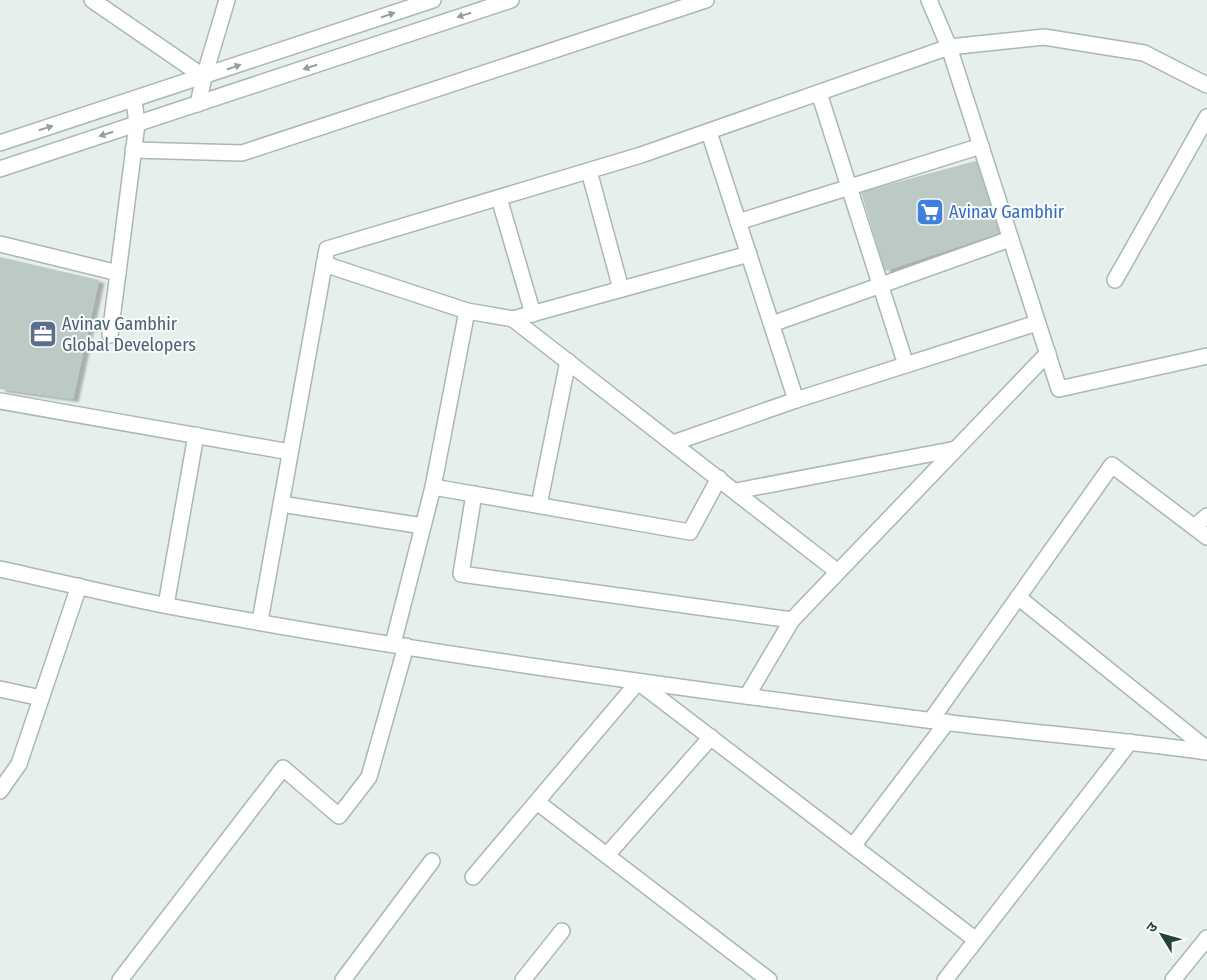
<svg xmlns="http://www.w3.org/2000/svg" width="1207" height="980" font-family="'Fira Sans Condensed','Noto Sans Devanagari',sans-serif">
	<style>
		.building { fill: #bbcac4; filter: url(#shadow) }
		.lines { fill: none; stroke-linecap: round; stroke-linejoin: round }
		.minor-casing { stroke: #a8b8b2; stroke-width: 18 }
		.minor { stroke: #fff; stroke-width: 15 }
		.oneway { fill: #92a09c }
		.labels { text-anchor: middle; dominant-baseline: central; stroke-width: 4; stroke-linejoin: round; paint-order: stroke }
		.shop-label { font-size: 18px; fill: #366cbe; stroke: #f7fbf9; text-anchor: start }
		.service-label { font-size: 18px; fill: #4e5e75; stroke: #f7fbf9; text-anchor: start }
	</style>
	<defs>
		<filter id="shadow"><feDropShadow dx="5.5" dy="3" stdDeviation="1" flood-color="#0004"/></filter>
	</defs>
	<rect width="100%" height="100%" fill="#e6efeb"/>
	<g class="building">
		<polygon points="979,160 999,233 885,271 861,192"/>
		<polygon points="0,257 99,280 73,399 0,389"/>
	</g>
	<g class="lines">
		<g class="minor-casing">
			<g id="minor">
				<polyline points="92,0 204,77"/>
				<polyline points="929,0 949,47 1059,389 1207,356"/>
				<polyline points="819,93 906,365"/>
				<polyline points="198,104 204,77 227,0"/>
				<polyline points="709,132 796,400"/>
				<polyline points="0,143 433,0"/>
				<polyline points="133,150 242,153 706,0"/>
				<polyline points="0,169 511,0"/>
				<polyline points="589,171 621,289"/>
				<polyline points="499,198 533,314"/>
				<polyline points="738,222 981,146"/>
				<polyline points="0,244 118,273"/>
				<polyline points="324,264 467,311 513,319 749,254"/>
				<polyline points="1115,280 1207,117"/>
				<polyline points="513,319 838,572"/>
				<polyline points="772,324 1010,239"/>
				<polyline points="110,335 137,124 134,100"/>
				<polyline points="0,401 290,452"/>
				<polyline points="673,443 796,400 1037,323"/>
				<polyline points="433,487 690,532 719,478"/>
				<polyline points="736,491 956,449"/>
				<polyline points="474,494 461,574 792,620"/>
				<polyline points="281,504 423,526"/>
				<polyline points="539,505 568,361"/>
				<polyline points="1194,527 1207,516"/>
				<path d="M0,569C56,581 112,595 168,606C419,653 673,687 927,720C1020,732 1114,739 1207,752"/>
				<polyline points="1018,597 1207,749"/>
				<polyline points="166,605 196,435"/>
				<polyline points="260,621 327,249 641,155 949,47 1044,37 1144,53 1207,85"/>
				<polyline points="393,644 433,487 467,311"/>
				<polyline points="0,689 41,698"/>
				<polyline points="747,696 792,620 1048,353"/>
				<polyline points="931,720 1112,465 1207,537"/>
				<polyline points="0,791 19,764 79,586"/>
				<polyline points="537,802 769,980"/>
				<polyline points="853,846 947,722"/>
				<polyline points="607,855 711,737"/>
				<polyline points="473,877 638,682 976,940"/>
				<polyline points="120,980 283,768 339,816 369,777 406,646"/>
				<polyline points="343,980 432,861"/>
				<polyline points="523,980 562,931"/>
				<polyline points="945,980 1130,742"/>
				<polyline points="1173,980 1207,938"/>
			</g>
		</g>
		<use href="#minor" class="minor"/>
	</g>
	<defs><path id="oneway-solid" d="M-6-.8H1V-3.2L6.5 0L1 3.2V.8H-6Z" transform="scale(1.25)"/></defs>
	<g class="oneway">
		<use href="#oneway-solid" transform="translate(388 15) rotate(-19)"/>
		<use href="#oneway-solid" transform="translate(464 15) rotate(162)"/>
		<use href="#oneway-solid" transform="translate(234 67) rotate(-19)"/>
		<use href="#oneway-solid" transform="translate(310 67) rotate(162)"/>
		<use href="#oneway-solid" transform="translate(46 128) rotate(-18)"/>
		<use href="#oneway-solid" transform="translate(106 134) rotate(162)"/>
	</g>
	<defs>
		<g id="supermarket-square" transform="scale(1.4375)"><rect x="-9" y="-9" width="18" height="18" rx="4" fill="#3f7fe0" stroke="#f7fbf9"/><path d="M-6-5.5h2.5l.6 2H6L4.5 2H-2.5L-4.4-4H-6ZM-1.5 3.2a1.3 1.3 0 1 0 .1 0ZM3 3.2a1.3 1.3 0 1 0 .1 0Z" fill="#fff"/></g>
		<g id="office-square" transform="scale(1.4375)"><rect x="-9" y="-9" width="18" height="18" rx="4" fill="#5c6f8a" stroke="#f7fbf9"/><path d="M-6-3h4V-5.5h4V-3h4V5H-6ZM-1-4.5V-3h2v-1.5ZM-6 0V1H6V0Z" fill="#fff"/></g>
	</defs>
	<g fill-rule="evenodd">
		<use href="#supermarket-square" x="930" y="212"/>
		<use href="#office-square" x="43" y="334"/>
	</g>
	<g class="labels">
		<g class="shop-label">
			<text x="949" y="212">Avinav Gambhir</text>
		</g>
		<g class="service-label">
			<text x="62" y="324">Avinav Gambhir<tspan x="62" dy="21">Global Developers</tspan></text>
		</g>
	</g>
	<g transform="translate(1162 935) rotate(307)" stroke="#f7fbf9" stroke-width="4" paint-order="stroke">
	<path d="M0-4L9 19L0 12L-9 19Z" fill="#24423a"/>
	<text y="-8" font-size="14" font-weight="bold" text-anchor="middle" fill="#24423a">उ</text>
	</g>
</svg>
